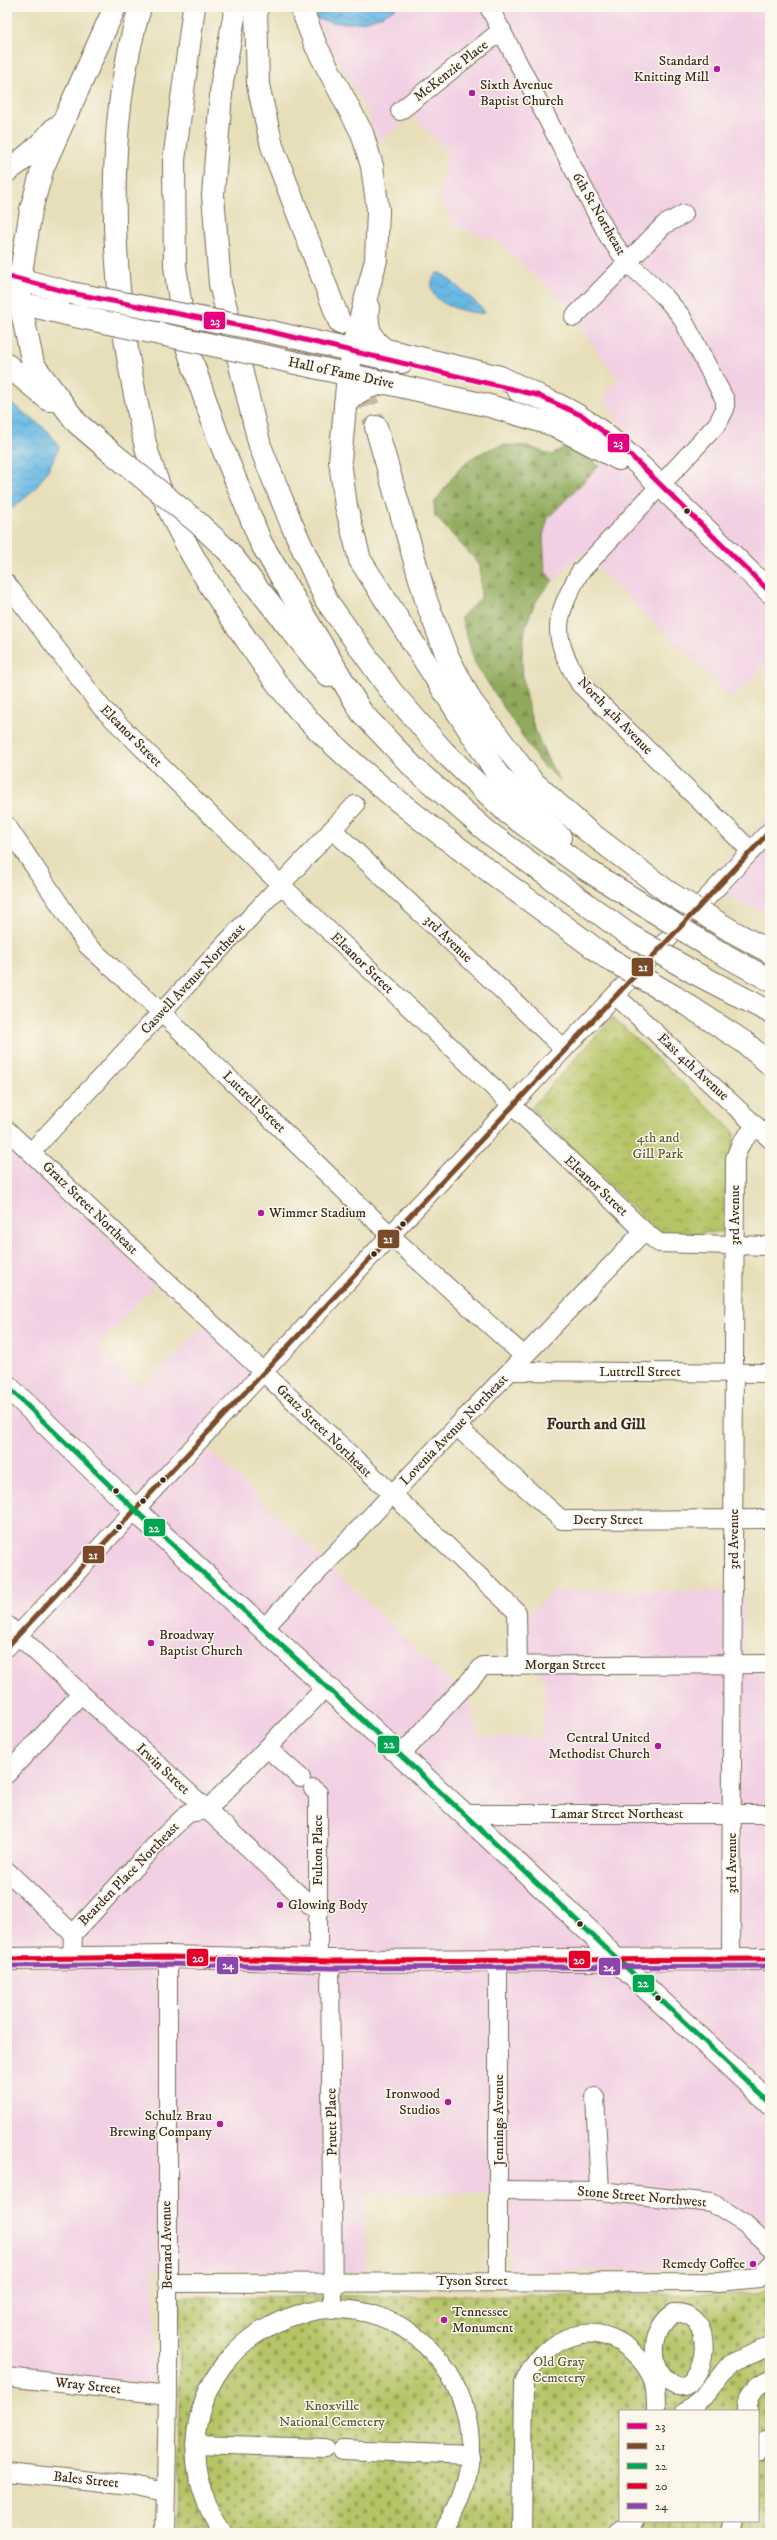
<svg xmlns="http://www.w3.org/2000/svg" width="777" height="2540" font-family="'IM FELL DW Pica',serif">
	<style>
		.built { fill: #f1d0e3 }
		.forest { fill: url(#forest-firs); stroke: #666a3c }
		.cemetery { fill: url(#cemetery-stones); stroke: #787742; fill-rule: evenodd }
		.park { fill: url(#park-crowns); stroke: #787742 }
		.water { fill: url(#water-waves); stroke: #537282 }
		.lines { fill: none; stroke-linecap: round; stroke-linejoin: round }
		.highway-tunnel { stroke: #c5bb9b; stroke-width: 22; stroke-dasharray: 22 11; stroke-linecap: butt }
		.minor-casing { stroke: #776955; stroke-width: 20 }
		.major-casing { stroke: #776955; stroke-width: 24 }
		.highway-casing { stroke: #776955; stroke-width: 24 }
		.minor { stroke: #fff; stroke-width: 18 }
		.major { stroke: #fff; stroke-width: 22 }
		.highway { stroke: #fff; stroke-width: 22 }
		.major-bridge-casing { stroke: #776955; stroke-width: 24; stroke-linecap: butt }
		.highway-bridge-casing { stroke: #776955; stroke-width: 24; stroke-linecap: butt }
		.major-bridge { stroke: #fff; stroke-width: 22 }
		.highway-bridge { stroke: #fff; stroke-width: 22 }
		.bus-1-casing { stroke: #fbf7ec; stroke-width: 8 }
		.bus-2-casing { stroke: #fbf7ec; stroke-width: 8 }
		.bus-3-casing { stroke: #fbf7ec; stroke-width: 8 }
		.bus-4-casing { stroke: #fbf7ec; stroke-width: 8 }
		.bus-5-casing { stroke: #fbf7ec; stroke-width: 8 }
		.bus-1 { stroke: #e5007d; stroke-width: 5 }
		.bus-2 { stroke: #7a4b2a; stroke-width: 5 }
		.bus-3 { stroke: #00a651; stroke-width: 5 }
		.bus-4 { stroke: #e4002b; stroke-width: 5 }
		.bus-5 { stroke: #8e44ad; stroke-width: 5 }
		.poi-dot { fill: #b5179e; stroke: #fbf7ec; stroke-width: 1.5 }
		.bus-dot { fill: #3b2a1e; stroke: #fbf7ec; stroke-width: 1.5 }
		.labels { text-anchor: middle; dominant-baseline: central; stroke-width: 3; stroke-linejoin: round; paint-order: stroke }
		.poi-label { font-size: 14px; fill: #3b2a1e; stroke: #fbf7ec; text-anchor: end }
		.street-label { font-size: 14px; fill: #3b2a1e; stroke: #fbf7ec }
		.park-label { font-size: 14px; fill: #605834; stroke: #fbf7ec }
		.quarter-label { font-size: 16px; font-weight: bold; fill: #3b2a1e; stroke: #fbf7ec }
		.line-badge { stroke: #fbf7ec; stroke-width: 1.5 }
		.badge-label { font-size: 11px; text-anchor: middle; font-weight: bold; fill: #fff }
	</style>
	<defs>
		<pattern id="forest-firs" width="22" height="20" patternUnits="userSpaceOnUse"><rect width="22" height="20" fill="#90aa5b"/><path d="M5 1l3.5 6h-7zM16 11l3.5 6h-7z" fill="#778b4b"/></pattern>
		<pattern id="cemetery-stones" width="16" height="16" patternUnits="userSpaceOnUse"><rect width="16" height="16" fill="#b6c466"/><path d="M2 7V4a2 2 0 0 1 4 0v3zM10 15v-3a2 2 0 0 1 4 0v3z" fill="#959f53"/></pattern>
		<pattern id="park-crowns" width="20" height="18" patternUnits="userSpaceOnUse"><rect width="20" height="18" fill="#b6c466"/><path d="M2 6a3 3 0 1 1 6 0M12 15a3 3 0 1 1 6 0" fill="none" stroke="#959f53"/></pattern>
		<pattern id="water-waves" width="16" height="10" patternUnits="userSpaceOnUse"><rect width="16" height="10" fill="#6bb9e5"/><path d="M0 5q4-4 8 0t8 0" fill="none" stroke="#5997b9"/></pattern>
	</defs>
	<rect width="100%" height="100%" fill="#fbf7ec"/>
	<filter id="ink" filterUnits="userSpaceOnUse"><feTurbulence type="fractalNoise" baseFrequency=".025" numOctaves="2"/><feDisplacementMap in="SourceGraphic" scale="8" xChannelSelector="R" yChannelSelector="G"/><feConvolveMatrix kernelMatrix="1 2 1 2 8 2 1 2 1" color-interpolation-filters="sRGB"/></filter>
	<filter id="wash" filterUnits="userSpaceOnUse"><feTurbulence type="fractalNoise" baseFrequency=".012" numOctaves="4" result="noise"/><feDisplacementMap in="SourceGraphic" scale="16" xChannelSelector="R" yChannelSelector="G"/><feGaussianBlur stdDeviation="0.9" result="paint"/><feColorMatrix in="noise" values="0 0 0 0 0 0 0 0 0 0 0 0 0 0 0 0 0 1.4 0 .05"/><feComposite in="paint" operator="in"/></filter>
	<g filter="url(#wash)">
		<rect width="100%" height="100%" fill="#e7dfba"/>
		<g class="built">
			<polygon points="397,7 770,7 770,659 733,699 582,553 553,581 545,572 543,536 548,518 631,433 616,418 605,399 606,392 618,379 560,299 498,242 454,225 439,198 447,151 412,115 378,143 368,112 329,47 316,19 333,24 378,17"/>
			<polygon points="770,815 770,915 732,898 707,881"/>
			<polygon points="7,1142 155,1284 97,1347 142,1388 215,1314 278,1373 207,1448 470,1701 480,1737 543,1738 544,1680 528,1652 529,1614 555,1590 744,1591 743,1654 770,1654 770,2246 753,2271 511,2271 509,2269 511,2197 486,2193 365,2193 366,2271 154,2270 153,2385 7,2369"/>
		</g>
		<path class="forest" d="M504,445L527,446L552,455L561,449L579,448L599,466L548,518L543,536L545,571L553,581C499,630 525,727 560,780L540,763L475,663L461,617L481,598L480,565L435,516L434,503C458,471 463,455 504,445Z"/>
		<path class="cemetery" d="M770,2289V2533H178L180,2297L757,2294ZM620,2411H758V2521H620Z"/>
		<polygon class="park" points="613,1017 734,1132 727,1231 662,1236 531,1108"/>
		<g class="water">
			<path d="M278,7H397C356,35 321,21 278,7Z"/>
			<path d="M437,273H442L482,308L484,313C466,314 414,301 437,273Z"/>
			<path d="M7,400L48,431L59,447C48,473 33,497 8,510Z"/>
		</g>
	</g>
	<g filter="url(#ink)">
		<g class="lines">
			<polyline class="highway-tunnel" points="340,323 376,427"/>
			<g class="minor-casing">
				<g id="minor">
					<path d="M489,7L609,237L627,262L664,296L681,316L725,400V409L718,423L580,572C553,621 551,635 580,684L751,851"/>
					<polyline points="400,111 502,30"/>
					<polyline points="574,317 664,225 684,214"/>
					<polyline points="7,584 102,708 282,886 644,1231 659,1243 770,1246"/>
					<polyline points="7,826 87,945 161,1012 390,1235 524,1356"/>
					<polyline points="332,829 564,1049"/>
					<polyline points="615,995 770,1139"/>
					<polyline points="7,1130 517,1612 518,1666"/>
					<polyline points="31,1152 355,805"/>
					<polyline points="511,1371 770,1373"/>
					<polyline points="457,1427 562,1520 770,1519"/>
					<polyline points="7,1625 319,1913"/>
					<polyline points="264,1628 644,1231"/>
					<polyline points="7,1647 564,1049 770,831"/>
					<polyline points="267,1748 301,1778"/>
					<polyline points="400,1756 483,1666 770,1664"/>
					<polyline points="7,1774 81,1694"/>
					<polyline points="313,1789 318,1793 318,1961"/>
					<polyline points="464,1814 770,1814"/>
					<polyline points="7,1871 73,1934"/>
					<polyline points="72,1959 73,1934 159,1841 188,1813 207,1810 326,1687"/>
					<polyline points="731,1959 735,1158 741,1143 756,1126"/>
					<polyline points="498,1960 498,2281"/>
					<polyline points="330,1961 333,2310"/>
					<polyline points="595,2097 600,2191"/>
					<polyline points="499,2190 600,2191 712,2203 744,2223 770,2247"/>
					<polyline points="167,2283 719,2282 759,2278 770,2265"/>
					<path d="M674,2313C725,2310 702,2412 667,2380C648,2362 652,2327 674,2313Z"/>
					<polyline points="7,2377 168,2395"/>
					<polyline points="686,2411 704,2396 730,2364 770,2346"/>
					<path d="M747,2411C746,2396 756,2384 770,2379"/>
					<polyline points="195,2444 325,2448"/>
					<polyline points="342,2450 471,2455"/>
					<polyline points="758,2454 765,2440"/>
					<polyline points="7,2472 131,2485 165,2492"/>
					<polyline points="165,2533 168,2395 168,1957"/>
					<path d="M224,2533C198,2499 189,2454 200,2413C209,2379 231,2349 261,2331C394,2251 530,2406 442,2533"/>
					<path d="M522,2533L524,2383C544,2335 597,2315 636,2355C644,2363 651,2372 654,2384C656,2392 656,2402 656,2411"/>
					<polyline points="617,2533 635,2521"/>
					<polyline points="729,2533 733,2521"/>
				</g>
			</g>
			<g class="major-casing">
				<g id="major">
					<polyline points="7,276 71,293"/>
					<polyline points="7,300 75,316"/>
					<polyline points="267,331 402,362"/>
					<polyline points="269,357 490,406 554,425 619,459"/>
					<path d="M519,391C587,408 628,454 676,501C708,531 739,562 770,592"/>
					<polyline points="7,1386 135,1510 464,1814 590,1932 616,1960 770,2103"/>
					<polyline points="7,1959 168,1957 330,1961 770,1959"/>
				</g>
			</g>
			<g class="highway-casing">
				<g id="highway">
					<path d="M140,7C104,128 110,272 135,395C139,413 142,433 147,451C167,519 206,582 246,639C265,668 285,696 309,721C399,811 505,881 606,957"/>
					<polyline points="194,7 174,160 175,266 186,344 217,434 261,543 362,713 416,770 489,833 629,935"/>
					<polyline points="236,7 222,82 213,195 220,284 260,446 292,525 326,600 391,691 444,752 508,813 584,868 653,911"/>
					<polyline points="256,7 258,85 272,146 340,323"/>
					<polyline points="301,7 316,46 362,133 372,166 378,210 376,260 352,350 348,375 340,461 346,506 360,560 498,775 560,837"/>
					<path d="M7,171C25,159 41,145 55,128"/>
					<path d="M368,307C366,325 369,340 386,350L500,377L537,395"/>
					<polyline points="7,365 49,400"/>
					<path d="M345,404C357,391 367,386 385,383"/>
					<polyline points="376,427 427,603 446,653 471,701 532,781 585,829 668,892"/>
					<polyline points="111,452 77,423 33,364 20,303 20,279 31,210 43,167 115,7"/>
					<polyline points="228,551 328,676"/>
					<polyline points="730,930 770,952"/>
					<polyline points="712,948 770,980"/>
					<polyline points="693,972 770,1012"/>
					<polyline points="675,997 744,1042 770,1064"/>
				</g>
			</g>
			<use href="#minor" class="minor"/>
			<use href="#major" class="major"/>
			<use href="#highway" class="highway"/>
			<g class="major-bridge-casing">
				<g id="major-bridge">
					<polyline points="71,293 267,331"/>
					<polyline points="75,316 269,357"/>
				</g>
			</g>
			<g class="highway-bridge-casing">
				<g id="highway-bridge">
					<polyline points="111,452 197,522 228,551"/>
					<polyline points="668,892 730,930"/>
					<polyline points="653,911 712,948"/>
					<polyline points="629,935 693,972"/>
					<polyline points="606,957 675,997"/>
				</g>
			</g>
			<use href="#major-bridge" class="major-bridge"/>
			<use href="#highway-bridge" class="highway-bridge"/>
			<g class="bus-1-casing">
				<polyline id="bus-1" points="7,276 71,293 267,331 537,395 583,416 618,443 770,592"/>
			</g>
			<g class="bus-2-casing">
				<polyline id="bus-2" points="7,1647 770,831"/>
			</g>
			<g class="bus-3-casing">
				<polyline id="bus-3" points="7,1386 135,1510 464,1814 770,2103"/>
			</g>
			<g class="bus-4-casing">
				<polyline id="bus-4" points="7,1959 168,1957 330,1961 770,1959"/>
			</g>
			<g class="bus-5-casing">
				<polyline id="bus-5" points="7,1966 168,1964 330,1968 770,1966"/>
			</g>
			<use href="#bus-1" class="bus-1"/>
			<use href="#bus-2" class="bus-2"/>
			<use href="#bus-3" class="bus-3"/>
			<use href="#bus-4" class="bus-4"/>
			<use href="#bus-5" class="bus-5"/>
		</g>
	</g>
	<g class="poi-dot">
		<circle cx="717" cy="69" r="4"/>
		<circle cx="472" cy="93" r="4"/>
		<circle cx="261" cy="1213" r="4"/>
		<circle cx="151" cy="1643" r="4"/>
		<circle cx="658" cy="1746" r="4"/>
		<circle cx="280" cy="1905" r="4"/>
		<circle cx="448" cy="2102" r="4"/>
		<circle cx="220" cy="2124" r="4"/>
		<circle cx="753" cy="2264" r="4"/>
		<circle cx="444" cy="2320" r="4"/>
	</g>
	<g class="bus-dot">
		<circle cx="687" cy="511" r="3.5"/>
		<circle cx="403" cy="1224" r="3.5"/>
		<circle cx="374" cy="1254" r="3.5"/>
		<circle cx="163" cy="1480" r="3.5"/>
		<circle cx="116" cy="1491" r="3.5"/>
		<circle cx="143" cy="1501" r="3.5"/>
		<circle cx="119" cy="1527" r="3.5"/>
		<circle cx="580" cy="1924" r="3.5"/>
		<circle cx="658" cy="1998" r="3.5"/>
	</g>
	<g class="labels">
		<g class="poi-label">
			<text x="709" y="61">Standard<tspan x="709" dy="16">Knitting Mill</tspan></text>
			<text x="480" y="85" text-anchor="start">Sixth Avenue<tspan x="480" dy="16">Baptist Church</tspan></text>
			<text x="269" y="1213" text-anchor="start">Wimmer Stadium</text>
			<text x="159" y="1635" text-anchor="start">Broadway<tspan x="159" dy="16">Baptist Church</tspan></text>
			<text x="650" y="1738">Central United<tspan x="650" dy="16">Methodist Church</tspan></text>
			<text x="288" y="1905" text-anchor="start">Glowing Body</text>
			<text x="440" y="2094">Ironwood<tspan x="440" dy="16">Studios</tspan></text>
			<text x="212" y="2116">Schulz Brau<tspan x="212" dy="16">Brewing Company</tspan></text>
			<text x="745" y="2264">Remedy Coffee</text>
			<text x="452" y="2312" text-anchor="start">Tennessee<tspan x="452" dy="16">Monument</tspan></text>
		</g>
		<g class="street-label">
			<text transform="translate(451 71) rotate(-38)">McKenzie Place</text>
			<text transform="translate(599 214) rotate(60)">6th St Northeast</text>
			<text transform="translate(341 373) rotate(12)">Hall of Fame Drive</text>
			<text transform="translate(615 716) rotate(46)">North 4th Avenue</text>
			<text transform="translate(131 736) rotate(45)">Eleanor Street</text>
			<text transform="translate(448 939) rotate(44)">3rd Avenue</text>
			<text transform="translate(362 963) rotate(44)">Eleanor Street</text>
			<text transform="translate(193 979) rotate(-47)">Caswell Avenue Northeast</text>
			<text transform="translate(693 1067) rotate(43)">East 4th Avenue</text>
			<text transform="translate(254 1102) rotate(44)">Luttrell Street</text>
			<text transform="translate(596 1186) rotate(43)">Eleanor Street</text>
			<text transform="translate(90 1208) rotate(44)">Gratz Street Northeast</text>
			<text transform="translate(735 1215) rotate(-90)">3rd Avenue</text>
			<text x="640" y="1372">Luttrell Street</text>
			<text transform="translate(454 1430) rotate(-46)">Lovenia Avenue Northeast</text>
			<text transform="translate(324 1431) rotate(44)">Gratz Street Northeast</text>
			<text x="608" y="1520">Deery Street</text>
			<text transform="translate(734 1539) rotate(-90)">3rd Avenue</text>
			<text x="565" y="1665">Morgan Street</text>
			<text transform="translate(163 1769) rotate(43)">Irwin Street</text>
			<text x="617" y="1814">Lamar Street Northeast</text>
			<text transform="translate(318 1850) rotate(-90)">Fulton Place</text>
			<text transform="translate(732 1863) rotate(-90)">3rd Avenue</text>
			<text transform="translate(129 1874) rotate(-46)">Bearden Place Northeast</text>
			<text transform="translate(499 2120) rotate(-90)">Jennings Avenue</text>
			<text transform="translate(332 2122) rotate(-91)">Pruett Place</text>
			<text transform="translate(642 2197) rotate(5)">Stone Street Northwest</text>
			<text transform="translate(167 2245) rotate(-91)">Bernard Avenue</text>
			<text x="472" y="2281">Tyson Street</text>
			<text transform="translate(88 2386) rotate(6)">Wray Street</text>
			<text transform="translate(86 2480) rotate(6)">Bales Street</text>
		</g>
		<g class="park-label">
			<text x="658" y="1138">4th and<tspan x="658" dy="16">Gill Park</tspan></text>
			<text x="559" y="2362">Old Gray<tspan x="559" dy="16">Cemetery</tspan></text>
			<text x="332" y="2406">Knoxville<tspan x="332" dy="16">National Cemetery</tspan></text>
		</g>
		<g class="quarter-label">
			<text x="596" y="1424">Fourth and Gill</text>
		</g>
	</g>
	<g class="line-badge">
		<rect x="203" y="311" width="23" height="19" rx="4" fill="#e5007d"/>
		<rect x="607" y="433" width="23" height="20" rx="4" fill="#e5007d"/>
		<rect x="631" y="957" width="23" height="20" rx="4" fill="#7a4b2a"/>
		<rect x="377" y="1229" width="23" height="20" rx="4" fill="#7a4b2a"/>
		<rect x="143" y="1518" width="23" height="19" rx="4" fill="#00a651"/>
		<rect x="82" y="1545" width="23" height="19" rx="4" fill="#7a4b2a"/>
		<rect x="377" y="1735" width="23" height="19" rx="4" fill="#00a651"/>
		<rect x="186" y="1948" width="23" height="19" rx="4" fill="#e4002b"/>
		<rect x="568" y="1950" width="23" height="19" rx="4" fill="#e4002b"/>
		<rect x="216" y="1956" width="23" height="19" rx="4" fill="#8e44ad"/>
		<rect x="598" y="1957" width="23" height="19" rx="4" fill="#8e44ad"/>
		<rect x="632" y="1974" width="23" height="19" rx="4" fill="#00a651"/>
	</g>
	<g class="badge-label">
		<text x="215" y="325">23</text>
		<text x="618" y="447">23</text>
		<text x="643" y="971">21</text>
		<text x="388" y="1243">21</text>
		<text x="154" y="1532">22</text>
		<text x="93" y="1559">21</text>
		<text x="389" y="1748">22</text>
		<text x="198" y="1962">20</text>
		<text x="579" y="1964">20</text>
		<text x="228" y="1969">24</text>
		<text x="609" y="1971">24</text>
		<text x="643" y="1987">22</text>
	</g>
	<rect width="777" height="2540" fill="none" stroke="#fbf7ec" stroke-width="24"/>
	<rect x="619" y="2410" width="140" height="112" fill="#fbf7ec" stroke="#aea59a"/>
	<rect x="627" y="2423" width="20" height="6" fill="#e5007d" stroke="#aea59a"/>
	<text x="655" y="2430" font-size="12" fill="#3b2a1e">23</text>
	<rect x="627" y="2443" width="20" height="6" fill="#7a4b2a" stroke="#aea59a"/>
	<text x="655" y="2450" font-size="12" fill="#3b2a1e">21</text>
	<rect x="627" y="2463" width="20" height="6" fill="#00a651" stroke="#aea59a"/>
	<text x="655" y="2470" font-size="12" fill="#3b2a1e">22</text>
	<rect x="627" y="2483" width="20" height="6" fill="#e4002b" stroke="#aea59a"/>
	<text x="655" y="2490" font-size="12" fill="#3b2a1e">20</text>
	<rect x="627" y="2503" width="20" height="6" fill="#8e44ad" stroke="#aea59a"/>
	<text x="655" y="2510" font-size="12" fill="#3b2a1e">24</text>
</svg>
